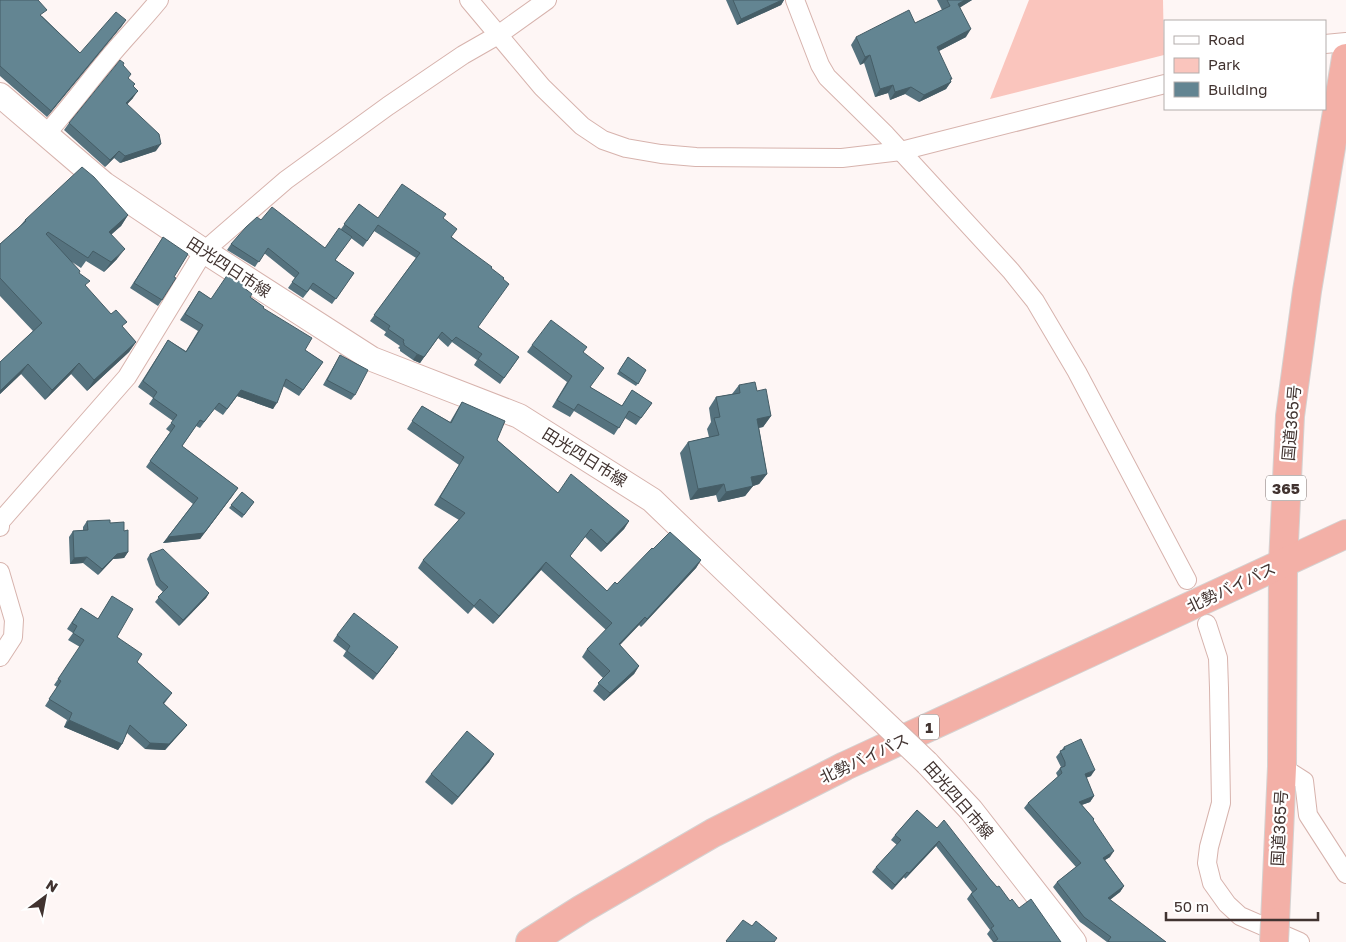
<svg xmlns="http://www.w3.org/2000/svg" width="1346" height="942" font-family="'Golos Text','Noto Sans JP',sans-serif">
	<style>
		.green { fill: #fac5bd }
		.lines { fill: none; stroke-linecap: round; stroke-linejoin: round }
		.minor-casing { stroke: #d7b3ad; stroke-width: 20 }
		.secondary-casing { stroke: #d7b3ad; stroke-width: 26 }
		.trunk-casing { stroke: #d5d2d1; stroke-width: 30 }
		.minor { stroke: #fff; stroke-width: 18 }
		.secondary { stroke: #fff; stroke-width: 24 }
		.trunk { stroke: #f3b0a7; stroke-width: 28 }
		.secondary-bridge-casing { stroke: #d7b3ad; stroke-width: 26; stroke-linecap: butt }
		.trunk-bridge-casing { stroke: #d5d2d1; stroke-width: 30; stroke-linecap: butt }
		.secondary-bridge { stroke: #fff; stroke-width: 24 }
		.trunk-bridge { stroke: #f3b0a7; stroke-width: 28 }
		.wall { fill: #55727e }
		.shaded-wall { fill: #455d66 }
		.building { fill: #638592; stroke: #455d66 }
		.labels { text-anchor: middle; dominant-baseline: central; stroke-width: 4.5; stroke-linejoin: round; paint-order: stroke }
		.shield { fill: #fff; stroke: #7a706e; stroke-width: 1 }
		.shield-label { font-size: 15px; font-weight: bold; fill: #413330 }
		.street-label { font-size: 16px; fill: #413330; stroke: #fff }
	</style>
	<rect width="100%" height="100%" fill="#fef6f5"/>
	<polygon class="green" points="1029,0 1163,0 1164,55 990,99"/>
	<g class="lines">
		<g class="minor-casing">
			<g id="minor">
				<polyline points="469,0 542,87 582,126 603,140 626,148 661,154 696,157 842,158 901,151 1165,84"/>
				<polyline points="795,0 820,65 827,77 886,135 1011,271 1035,301 1077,372 1187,580"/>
				<polyline points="1325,44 1346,42"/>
				<path d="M45,135C67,111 86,85 106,61C123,40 142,21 159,0"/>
				<polyline points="0,527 0,522 127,377 204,251 286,180 326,151 388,106 463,55 498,35 547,0"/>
				<polyline points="0,572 14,620 13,637 0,657"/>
				<polyline points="1207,624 1218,658 1219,688 1221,803 1209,847 1207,863 1212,883 1227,904 1240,916 1300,942"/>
				<polyline points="1282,767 1304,781 1308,815 1346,874"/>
			</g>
		</g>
		<g class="secondary-casing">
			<g id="secondary">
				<polyline points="0,95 104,184 204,251 372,359 519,416 652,500 826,667"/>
				<polyline points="927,763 971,810 1074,942"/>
			</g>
		</g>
		<g class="trunk-casing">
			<g id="trunk">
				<polyline points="1275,922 1282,767 1283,563 1290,416 1307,291 1346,58"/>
				<polyline points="530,942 582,909 713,833 845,766 1346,534"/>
			</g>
		</g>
		<use href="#minor" class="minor"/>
		<use href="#secondary" class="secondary"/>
		<use href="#trunk" class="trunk"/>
		<g class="secondary-bridge-casing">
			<polyline id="secondary-bridge" points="826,667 927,763"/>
		</g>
		<g class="trunk-bridge-casing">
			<polyline id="trunk-bridge" points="1274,942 1275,922"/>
		</g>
		<use href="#secondary-bridge" class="secondary-bridge"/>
		<use href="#trunk-bridge" class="trunk-bridge"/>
	</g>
	<g class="wall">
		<polygon points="0,0 42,16 80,53 126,20 47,117 0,76"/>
		<polygon points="726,0 784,0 781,5 737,25"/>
		<polygon points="937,0 972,0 960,7 966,37 939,51 951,81 946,89 919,102 905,94 890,100 888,93 875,97 864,63 860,65 851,45 856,37 915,23 942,10"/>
		<polygon points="123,65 128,78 133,86 133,98 127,104 156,151 120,163 114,158 105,167 64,130 69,123"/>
		<polygon points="359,204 378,218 443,219 452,237 491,268 478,327 519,357 500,384 474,365 477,360 452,342 448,347 438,338 420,363 413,360 400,351 400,349 398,348 400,346 384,335 386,332 370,321 416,258 374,231 363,247 351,238 335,260 354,273 332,304 310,289 303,298 288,288 295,278 264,253 255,267 227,250 231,244 261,220 325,248 341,229"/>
		<polygon points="128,215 121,226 111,234 117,259 104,272 86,261 81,268 72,262 86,287 136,342 129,352 87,391 71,374 45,400 21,374 0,394 0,362 33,331 0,296 0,244 20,226 25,220"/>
		<polygon points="163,237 174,277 162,300 158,306 130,288"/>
		<polygon points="243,287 250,297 263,308 305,350 323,362 299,396 283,386 273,409 237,396 223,415 214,409 200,428 196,426 182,446 238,488 200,539 163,543 193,504 146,467 170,432 166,429 173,421 149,404 153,398 138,387 168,340 186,351 198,331 180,320 199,291 211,299"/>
		<polygon points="532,345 583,352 590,387 622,406 632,390 652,403 636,425 625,418 614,435 574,411 570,417 552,407 567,382 527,352"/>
		<polygon points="340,355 355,395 351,400 323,385"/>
		<polygon points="628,357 646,370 636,386 617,374"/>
		<polygon points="739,385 757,391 771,416 763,427 759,428 767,474 759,484 753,486 745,496 718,502 716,495 690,500 680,453 688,442 709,437 707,429 711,422 709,408 716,397 732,394"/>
		<polygon points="462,402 497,440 558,493 629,521 624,529 601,552 585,537 570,556 607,591 617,584 653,549 701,560 696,568 641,627 639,625 620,645 639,666 634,674 604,701 593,691 603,678 582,657 587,649 606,630 541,570 493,624 474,607 468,614 418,568 423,560 459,520 434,505 459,465 407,429 422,406 450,422 457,410"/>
		<polygon points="242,492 254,502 242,518 229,508"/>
		<polygon points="87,521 110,523 124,531 128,552 124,558 113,559 98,575 83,563 70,564 69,537 73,531 83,530 83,527"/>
		<polygon points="150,554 209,593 206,598 179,626 155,602 163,592 156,585 147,559"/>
		<polygon points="112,596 117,637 137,662 172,693 164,704 187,725 182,731 165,750 145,749 127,733 122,744 118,750 64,727 67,720 45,706 57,687 54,685 80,647 68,640 73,633 67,629 81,608 98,619"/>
		<polygon points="337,635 394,653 373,680 343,656 346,651 333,641"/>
		<polygon points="1064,747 1091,776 1086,778 1094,796 1090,802 1082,805 1094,819 1093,821 1110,857 1105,860 1124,886 1120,892 1110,900 1166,942 1107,942 1080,922 1053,887 1057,882 1076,867 1024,808 1028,803 1058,777 1056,773 1061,767 1056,757"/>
		<polygon points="494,754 489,762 452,805 425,782 431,774"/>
		<polygon points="917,810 990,879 1010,901 1061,942 993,942 987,934 990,930 967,899 972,892 936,846 905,879 904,877 892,890 872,872 876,867 897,845 891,840 895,835"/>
	</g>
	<g class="shaded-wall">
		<polygon points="782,0 784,0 781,5 737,25 741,19"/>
		<polygon points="965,0 972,0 953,12 958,4"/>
		<polygon points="126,20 122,26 47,117 51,111"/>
		<polygon points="971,29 966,37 931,55 937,47"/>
		<polygon points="870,55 864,63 860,65 865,57"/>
		<polygon points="952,79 949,82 951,82 946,89 919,102 924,95"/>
		<polygon points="893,85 888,93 875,97 880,89"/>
		<polygon points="911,87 905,94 890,100 895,92"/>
		<polygon points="138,91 133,98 122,110 126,103"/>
		<polygon points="161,144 156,151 120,163 125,156"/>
		<polygon points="119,151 114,158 105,167 110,160"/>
		<polygon points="128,215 121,226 102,243 109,232"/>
		<polygon points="125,249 117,259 104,272 111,262"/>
		<polygon points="136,342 129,352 87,391 94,380"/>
		<polygon points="417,354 424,357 420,363 413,360"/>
		<polygon points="79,363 71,374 45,400 52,390"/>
		<polygon points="28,364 21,374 0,394 0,391"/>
		<polygon points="241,390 277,403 273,409 237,396 223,415"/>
		<polygon points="771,416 763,427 749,429 757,419"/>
		<polygon points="767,474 759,484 753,486 745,496 718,502 726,492 751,477"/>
		<polygon points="724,484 716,495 690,500 698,489"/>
		<polygon points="234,494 200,539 163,543 168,537"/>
		<polygon points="629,521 624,529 601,552 607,544"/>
		<polygon points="128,552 124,558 113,559 98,575 102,569 117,554"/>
		<polygon points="87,557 83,563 70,564 74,558"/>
		<polygon points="701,560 696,568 641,627 647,619"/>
		<polygon points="546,562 541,570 493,624 499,616"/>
		<polygon points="209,593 206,598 179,626 183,620"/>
		<polygon points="645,617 639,625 613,652 619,644"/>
		<polygon points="639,666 634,674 604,701 610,693"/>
		<polygon points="69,720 122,744 118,750 64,727"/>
		<polygon points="187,725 182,731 165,750 145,749 150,743"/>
		<polygon points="494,754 489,762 452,805 458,797"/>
		<polygon points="1095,770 1091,776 1081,779 1085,774"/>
		<polygon points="1094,796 1090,802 1075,807 1079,802"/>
		<polygon points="939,841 936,846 905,879 909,873"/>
		<polygon points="1114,851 1110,857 1100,863 1103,858"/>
		<polygon points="907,872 904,877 892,890 895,885"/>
		<polygon points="1124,886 1120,892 1104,904 1108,898"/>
	</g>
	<g class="building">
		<polygon points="0,0 38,0 47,10 40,15 80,53 116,12 126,20 51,111 0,66"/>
		<polygon points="733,0 782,0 741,19"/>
		<polygon points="947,0 965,0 958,4 971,29 937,47 952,79 950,79 951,82 924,95 911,87 895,92 893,85 880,89 870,55 865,57 856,37 909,10 915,23 950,6"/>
		<polygon points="120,60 124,63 123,65 131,74 128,78 135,84 133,86 138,91 126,103 159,134 161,144 125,156 119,151 110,160 69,123"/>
		<polygon points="82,167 94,177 128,215 109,232 125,249 111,262 93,251 88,258 48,232 46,234 80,271 79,273 90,281 85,285 111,314 116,310 127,322 122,326 136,342 94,380 79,363 52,390 28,364 0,391 0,362 42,323 0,278 0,244 26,221 25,220"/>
		<polygon points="402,184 446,214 443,218 457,229 451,237 492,267 491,268 504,278 503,279 509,284 478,327 519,357 504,378 478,359 482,354 456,337 452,341 442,332 424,357 417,354 404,345 404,343 403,342 404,340 388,329 390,326 374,315 420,253 378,225 367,241 344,224 359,204 378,218"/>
		<polygon points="272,207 325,248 339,228 352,237 335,260 354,273 336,299 313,283 307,292 292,282 299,273 268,248 259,262 231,244 246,227 257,217 261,220"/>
		<polygon points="163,237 188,254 174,277 176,278 162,300 134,283"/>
		<polygon points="228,274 245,285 243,287 252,294 250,297 264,307 263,308 312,338 305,350 323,362 303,390 286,379 277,403 241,390 227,409 219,403 204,422 200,420 182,446 238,488 204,533 168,537 198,498 150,461 175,426 171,423 177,415 153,398 157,392 143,381 168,340 186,352 203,325 185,314 199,291 211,299"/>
		<polygon points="551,320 587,347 583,352 604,368 590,387 622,406 632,390 652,403 641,418 629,411 619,428 578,404 574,410 557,400 572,376 532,345"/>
		<polygon points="340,355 368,370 355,395 327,380"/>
		<polygon points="628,357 646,370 638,384 619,371"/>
		<polygon points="755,382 757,391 766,389 771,416 757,419 767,474 751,477 753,486 726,492 724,484 698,489 688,442 719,435 714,418 720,417 716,397 740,393 739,385"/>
		<polygon points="462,402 505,421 497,440 558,493 571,474 629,521 607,544 591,529 570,556 607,591 615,582 617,584 652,548 653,549 670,532 701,560 647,619 645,617 619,644 639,666 610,693 598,683 610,671 587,649 612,623 546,562 499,616 480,599 474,606 423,560 465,513 440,497 464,457 412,421 422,406 451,423"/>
		<polygon points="242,492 254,502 244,515 231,505"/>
		<polygon points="110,520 110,523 124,522 124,531 128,530 128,552 117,554 102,569 87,557 74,558 73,531 88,530 87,521"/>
		<polygon points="163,549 209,593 183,620 158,597 168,587 160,580 150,554"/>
		<polygon points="112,596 133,609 117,637 142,654 137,662 172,693 163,703 187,725 169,744 150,743 130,725 122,744 69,720 72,713 49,699 61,681 58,679 84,640 73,633 77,626 72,623 81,608 98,619"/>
		<polygon points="354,613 398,647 377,674 347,651 350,646 337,635"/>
		<polygon points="467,731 494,754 458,797 431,774"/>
		<polygon points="1081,739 1095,770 1085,774 1094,796 1079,802 1094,819 1093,820 1114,851 1103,858 1124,886 1108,898 1166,942 1110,942 1108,941 1111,937 1084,917 1057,882 1081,863 1028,803 1062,773 1060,768 1065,766 1065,762 1060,751 1065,749 1064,747"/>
		<polygon points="917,810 937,828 944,820 990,879 997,887 999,886 1010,901 1012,899 1019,908 1031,899 1061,942 994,942 998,939 991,928 994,926 971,894 977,889 939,841 909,873 907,872 895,885 876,867 901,840 895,835"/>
		<polygon points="743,920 752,926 756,921 777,938 774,942 727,942 726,941"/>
	</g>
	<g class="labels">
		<g class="shield">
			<rect x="1266" y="475.5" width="40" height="25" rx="4"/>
			<rect x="919" y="714.5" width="20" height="25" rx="4"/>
		</g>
		<g class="shield-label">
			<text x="1286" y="488">365</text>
			<text x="929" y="727">1</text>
		</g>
		<g class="street-label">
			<text transform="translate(229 267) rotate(33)">田光四日市線</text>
			<text transform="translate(1291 423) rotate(-85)">国道365号</text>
			<text transform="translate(585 457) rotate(32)">田光四日市線</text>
			<text transform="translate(1231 587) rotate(-25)">北勢バイパス</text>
			<text transform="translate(864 758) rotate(-25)">北勢バイパス</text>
			<text transform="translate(959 800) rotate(49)">田光四日市線</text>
			<text transform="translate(1279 828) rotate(-87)">国道365号</text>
		</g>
	</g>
	<rect x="1164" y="20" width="162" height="90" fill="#ffffff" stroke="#b3adac"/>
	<rect x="1174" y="36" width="25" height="8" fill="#ffffff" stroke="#b3adac"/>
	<text x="1208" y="45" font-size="15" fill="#413330">Road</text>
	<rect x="1174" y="58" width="25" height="15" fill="#fac5bd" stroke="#b3adac"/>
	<text x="1208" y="70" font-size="15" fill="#413330">Park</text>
	<rect x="1174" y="82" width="25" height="15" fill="#638592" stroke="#b3adac"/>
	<text x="1208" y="95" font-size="15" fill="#413330">Building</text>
	<g transform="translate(45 897) rotate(32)" stroke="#ffffff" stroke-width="4" paint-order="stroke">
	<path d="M0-4L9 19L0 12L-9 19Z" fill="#413330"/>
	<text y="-8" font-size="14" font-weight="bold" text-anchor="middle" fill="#413330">N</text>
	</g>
	<path d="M1166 912v8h152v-8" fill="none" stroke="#413330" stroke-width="2.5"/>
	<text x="1174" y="912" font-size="15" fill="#413330" stroke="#ffffff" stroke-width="4" paint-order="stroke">50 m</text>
</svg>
